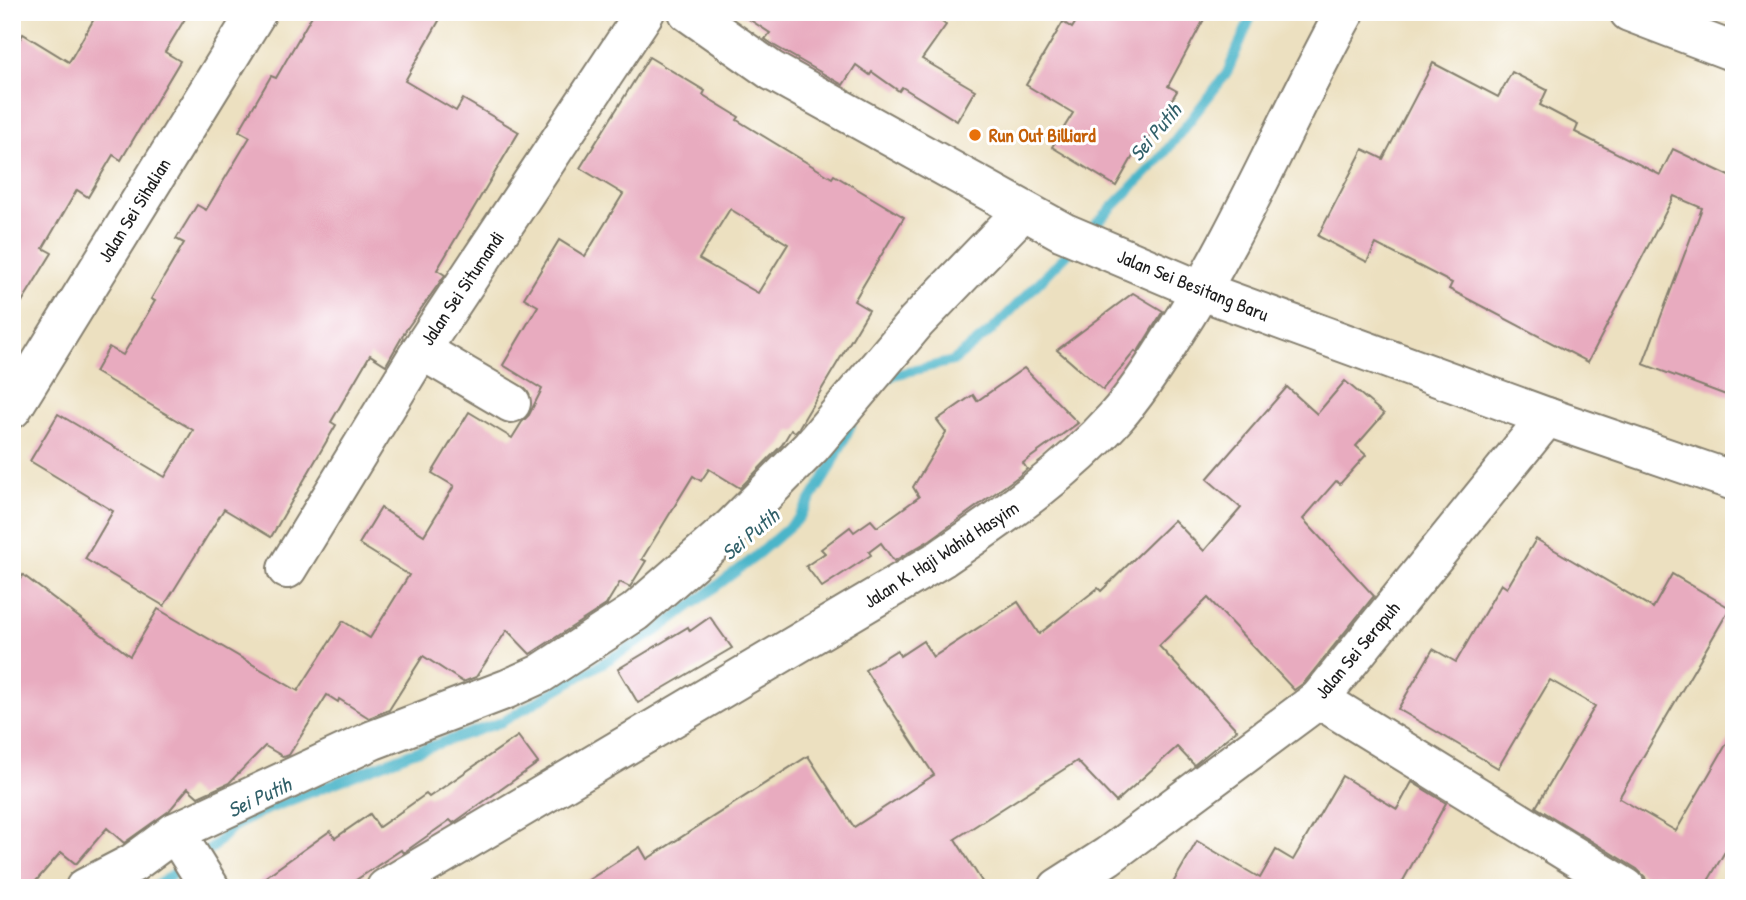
<svg xmlns="http://www.w3.org/2000/svg" width="1746" height="900" font-family="'Patrick Hand',sans-serif">
	<style>
		.lines { fill: none; stroke-linecap: round; stroke-linejoin: round }
		.stream { stroke: #4cb5c9; stroke-width: 10 }
		.building { fill: #e8abbf; fill-rule: evenodd }
		.minor-casing { stroke: #847e6e; stroke-width: 42 }
		.tertiary-casing { stroke: #847e6e; stroke-width: 42 }
		.primary-casing { stroke: #847e6e; stroke-width: 42 }
		.minor { stroke: #fff; stroke-width: 38 }
		.tertiary { stroke: #fff; stroke-width: 38 }
		.primary { stroke: #fff; stroke-width: 38 }
		.food-dot { fill: #e8710a; stroke: #fff; stroke-width: 2.5 }
		.labels { text-anchor: middle; dominant-baseline: central; stroke-width: 6; stroke-linejoin: round; paint-order: stroke }
		.food-label { font-size: 19px; font-weight: bold; fill: #c56008; stroke: #fff; text-anchor: start }
		.street-label { font-size: 19px; fill: #1c1c1c; stroke: #fff }
		.water-label { font-size: 21px; font-style: italic; fill: #32616a; stroke: #fff }
	</style>
	<rect width="100%" height="100%" fill="#fff"/>
	<filter id="ink" filterUnits="userSpaceOnUse"><feTurbulence type="fractalNoise" baseFrequency=".0143" numOctaves="2"/><feDisplacementMap in="SourceGraphic" scale="14" xChannelSelector="R" yChannelSelector="G"/><feConvolveMatrix kernelMatrix="1 2 1 2 8 2 1 2 1" color-interpolation-filters="sRGB"/></filter>
	<filter id="wash" filterUnits="userSpaceOnUse"><feTurbulence type="fractalNoise" baseFrequency=".00686" numOctaves="4" result="noise"/><feDisplacementMap in="SourceGraphic" scale="28" xChannelSelector="R" yChannelSelector="G"/><feGaussianBlur stdDeviation="1.57" result="paint"/><feColorMatrix in="noise" values="0 0 0 0 0 0 0 0 0 0 0 0 0 0 0 0 0 1.4 0 .05"/><feComposite in="paint" operator="in"/></filter>
	<g filter="url(#wash)">
		<rect width="100%" height="100%" fill="#ece0c0"/>
		<g class="lines">
			<g class="stream">
				<polyline points="1087,233 1159,160 1227,73 1253,12"/>
				<polyline points="886,380 894,375 953,361 992,330 1076,245"/>
				<polyline points="153,888 213,847 233,827 261,812 411,753 502,722 654,633 750,561 799,518 831,467 851,425"/>
			</g>
		</g>
		<g id="blocks">
			<g class="building">
				<polygon points="98,12 189,12 165,52 180,61 121,160 113,155 88,197 77,190 43,248 52,253 12,318 12,53 23,34 69,62"/>
				<polygon points="314,12 444,12 405,81 456,111 463,99 519,132 437,270 445,275 406,330 386,365 370,355 331,422 336,425 271,537 224,509 164,606 85,559 113,511 30,461 58,414 165,477 193,430 95,372 109,347 123,355 155,301 151,299 184,243 176,239 197,205 206,210 250,137 239,131 271,76 276,78"/>
				<polygon points="738,12 928,12 946,25 922,59 975,90 957,121 902,87 899,91 872,72 870,75 856,65 843,85 775,46 765,39 770,33"/>
				<polygon points="1082,12 1208,12 1168,86 1177,91 1139,153 1136,151 1116,186 1052,147 1073,113 1026,85 1063,22 1072,28"/>
				<path d="M649,57L705,91L703,95L739,117L737,120L832,178L834,175L904,217L854,301L869,310L798,429L795,432L791,430L782,445L740,488L709,469L701,481L693,476L642,559L646,561L630,587L620,582L606,605L530,654L507,630L476,677L463,682L423,656L389,710L369,718L339,699L338,702L327,695L289,755L284,757L265,746L229,783L198,797L188,788L169,811L124,843L107,828L76,864L61,852L30,888H23L12,878V590L23,575L130,656L158,609L298,691L343,621L370,638L409,575L359,544L381,508L424,535L454,486L432,473L469,412L512,438L522,422L529,415L542,389L503,365L538,306L524,298L559,240L585,256L623,194L580,168ZM730,209L788,244L758,293L699,259Z"/>
				<polygon points="1433,63 1498,97 1512,72 1547,90 1540,105 1578,125 1575,132 1660,175 1673,149 1734,178 1734,398 1643,364 1702,208 1674,196 1588,362 1449,289 1452,283 1376,244 1367,262 1318,236 1363,149 1383,159"/>
				<polygon points="1133,293 1163,311 1137,353 1135,351 1103,390 1057,350"/>
				<polygon points="1024,368 1078,423 1023,463 1027,469 1019,476 930,540 894,561 881,543 869,552 871,555 822,587 806,566 825,553 821,549 850,527 854,532 871,520 877,527 919,497 913,487 946,432 937,420 973,395 977,401"/>
				<polygon points="1345,381 1384,414 1356,446 1366,455 1340,484 1336,481 1303,519 1374,596 1304,683 1294,690 1208,598 1159,646 1237,730 1194,765 1177,747 1116,802 1077,761 955,839 986,888 576,888 640,847 647,859 808,756 854,827 934,775 865,670 897,650 900,656 923,641 933,657 1018,602 1039,634 1098,588 1101,591 1174,520 1204,551 1241,508 1207,479 1287,387 1317,414"/>
				<polygon points="1536,539 1653,608 1672,574 1730,608 1619,798 1676,831 1734,731 1734,836 1704,888 1648,888 1645,877 1637,869 1536,807 1595,706 1550,680 1498,768 1398,709 1433,649 1456,662 1501,584 1507,588"/>
				<polygon points="710,617 732,648 638,703 618,669 688,627 690,631"/>
				<polygon points="518,736 538,763 455,822 453,823 450,820 406,851 403,853 401,850 344,888 250,888 330,831 335,838 370,814 379,827 426,794 429,797"/>
				<polygon points="1342,776 1397,809 1412,782 1446,803 1399,888 1170,888 1197,841 1260,878 1276,850 1293,860"/>
			</g>
		</g>
	</g>
	<g filter="url(#ink)">
		<use href="#blocks" fill-opacity="0" stroke="#847e6e" stroke-width="2"/>
		<g class="lines">
			<g class="minor-casing">
				<g id="minor">
					<polyline points="688,12 772,71 1063,232 1202,291 1547,417 1734,481"/>
					<polyline points="421,350 511,403"/>
					<polyline points="12,409 257,12"/>
					<polyline points="287,569 421,350 645,12"/>
					<polyline points="1319,699 1626,888"/>
					<polyline points="175,832 210,888"/>
					<polyline points="85,888 133,863 175,832 373,740 507,689 540,674 635,612 732,527 811,447 916,322 1023,211"/>
					<polyline points="1058,888 1108,856 1319,699 1547,417"/>
				</g>
			</g>
			<g class="tertiary-casing">
				<path id="tertiary" d="M386,888L942,558C1003,516 1065,474 1115,418C1137,393 1156,364 1173,336C1240,233 1286,119 1345,12"/>
			</g>
			<g class="primary-casing">
				<polyline id="primary" points="1629,12 1734,52"/>
			</g>
			<use href="#minor" class="minor"/>
			<use href="#tertiary" class="tertiary"/>
			<use href="#primary" class="primary"/>
		</g>
	</g>
	<circle class="food-dot" cx="975" cy="135" r="7"/>
	<g class="labels">
		<g class="food-label">
			<text x="989" y="135">Run Out Billiard</text>
		</g>
		<g class="street-label">
			<text transform="translate(134 210) rotate(-58)">Jalan Sei Sihalian</text>
			<text transform="translate(1193 285) rotate(22)">Jalan Sei Besitang Baru</text>
			<text transform="translate(462 288) rotate(-56)">Jalan Sei Situmandi</text>
			<text transform="translate(941 554) rotate(-33)">Jalan K. Haji Wahid Hasyim</text>
			<text transform="translate(1357 650) rotate(-50)">Jalan Sei Serapuh</text>
		</g>
		<g class="water-label">
			<text transform="translate(1155 132) rotate(-50)">Sei Putih</text>
			<text transform="translate(750 534) rotate(-40)">Sei Putih</text>
			<text transform="translate(259 797) rotate(-25)">Sei Putih</text>
		</g>
	</g>
	<rect width="1746" height="900" fill="none" stroke="#fff" stroke-width="42"/>
</svg>
